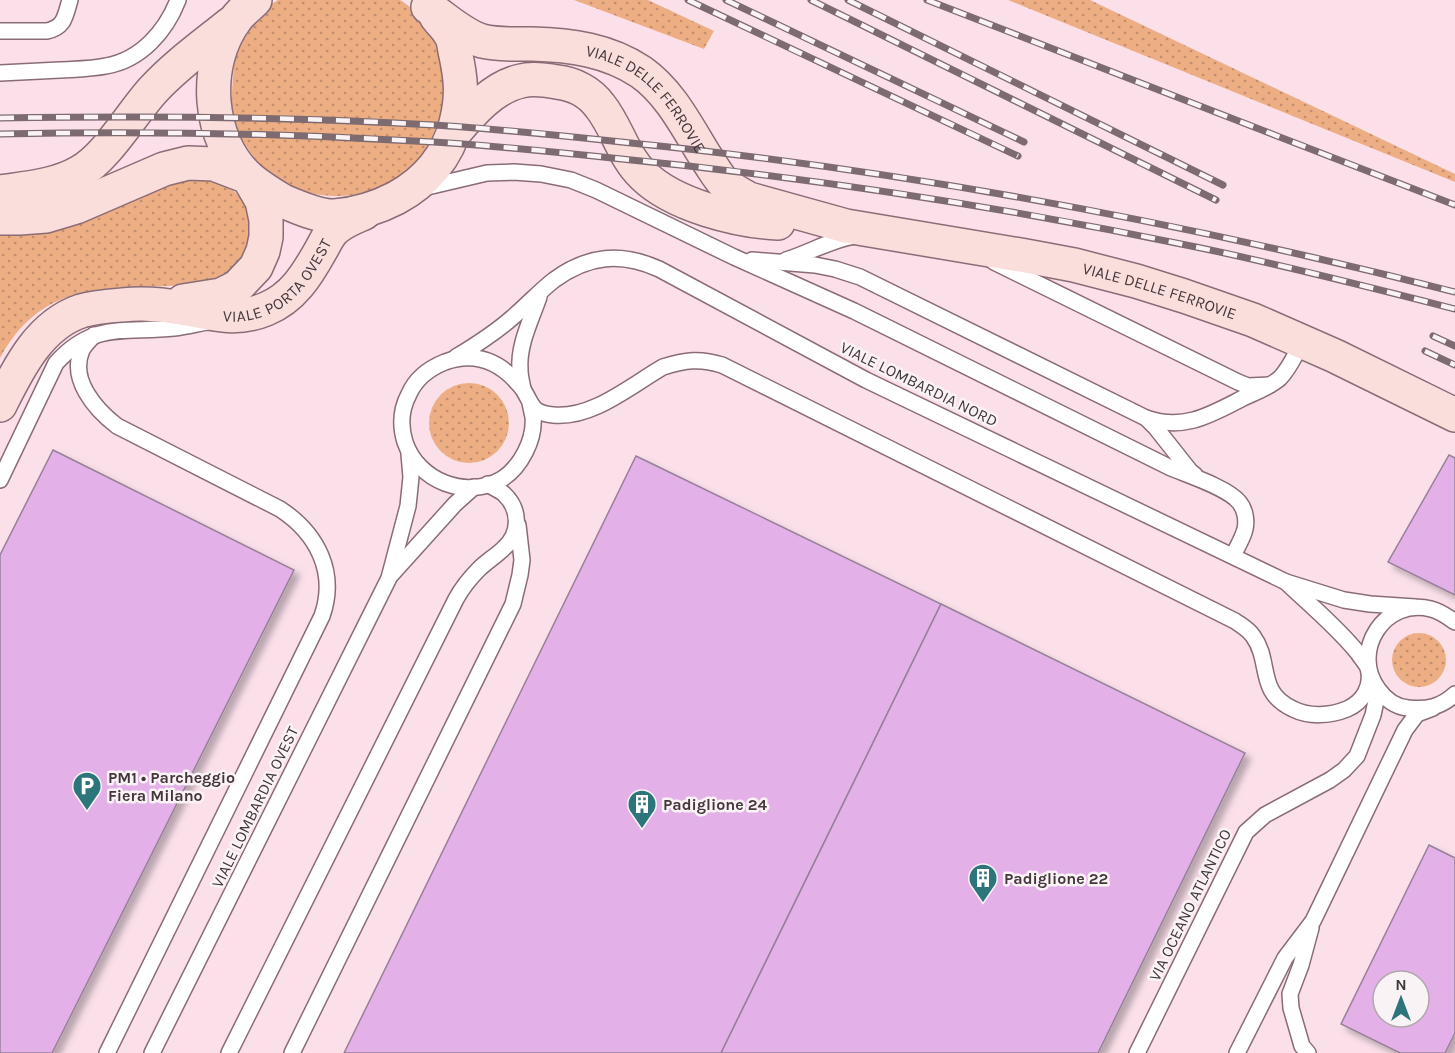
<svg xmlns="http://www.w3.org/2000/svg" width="1455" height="1053" font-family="Karla,sans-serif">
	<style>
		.grass { fill: url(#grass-dots) }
		.building { fill: #e3b0e8; stroke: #968198; stroke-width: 1.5; fill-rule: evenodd; filter: url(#shadow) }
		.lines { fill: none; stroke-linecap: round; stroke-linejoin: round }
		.lane-casing { stroke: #8a6c77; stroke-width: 18 }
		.secondary-casing { stroke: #8a6c77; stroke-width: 36 }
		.lane { stroke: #fff; stroke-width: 15 }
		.secondary { stroke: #fadedc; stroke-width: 33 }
		.rail-casing { stroke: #7d6b71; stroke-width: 7 }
		.rail { stroke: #faf3f6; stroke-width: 4.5; stroke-dasharray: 14; stroke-linecap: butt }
		.labels { text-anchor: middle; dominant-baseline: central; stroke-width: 5; stroke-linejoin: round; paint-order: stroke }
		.street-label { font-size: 16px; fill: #44373b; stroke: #faf3f6 }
		.poi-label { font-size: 16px; font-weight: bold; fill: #44373b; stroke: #faf3f6; text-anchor: start }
	</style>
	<defs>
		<pattern id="grass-dots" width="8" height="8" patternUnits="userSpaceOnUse" patternTransform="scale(1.5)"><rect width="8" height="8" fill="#edae84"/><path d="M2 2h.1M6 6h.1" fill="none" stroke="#c28e6d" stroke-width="1.8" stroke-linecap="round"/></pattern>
		<filter id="shadow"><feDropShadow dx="5.5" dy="5.5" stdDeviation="3" flood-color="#0004"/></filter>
	</defs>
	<rect width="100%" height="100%" fill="#fbe0ea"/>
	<g class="grass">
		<path d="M278,0H400C416,9 432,31 439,49C442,55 442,64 443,71C447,100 443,110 432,137C430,142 428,148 425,154C403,194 340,204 300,190C294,188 288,186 283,183C271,175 258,164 250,152C237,134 230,115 232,93C233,81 233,68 236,57C242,34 258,11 278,0Z"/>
		<polygon points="574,0 648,0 714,31 704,49"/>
		<polygon points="1008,0 1090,0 1455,174 1455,182"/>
		<path d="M194,178C200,179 207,179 213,180C229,184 253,204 255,222C255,227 247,255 245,263C236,269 224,280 214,284C207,286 177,285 168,286C95,288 40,286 0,358V233L65,226L94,217L174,182Z"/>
		<circle cx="469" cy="423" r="40"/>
		<circle cx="1419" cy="660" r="27"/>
	</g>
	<g class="building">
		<polygon points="53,450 294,570 52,1053 0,1053 0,555"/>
		<polygon points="1449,455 1455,458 1455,595 1388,562"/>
		<polygon points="636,456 941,604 721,1053 344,1053"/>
		<polygon points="941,604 1245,753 1098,1053 721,1053"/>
		<path d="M1429,845L1455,858V1033L1445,1053H1400L1341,1024ZM1383,981H1419V1017H1383Z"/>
	</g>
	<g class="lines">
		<g class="lane-casing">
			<g id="lane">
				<path d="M0,31H47C65,27 65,16 70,0"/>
				<path d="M0,73C20,72 40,71 60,70C76,69 91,69 106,66C141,60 166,31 178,0"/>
				<path d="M423,188L487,173L514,172L541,174L571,180L596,190L734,257L854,311L1171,468C1188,475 1228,488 1239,502C1245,509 1247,520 1245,529C1243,538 1237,547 1233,556"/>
				<polyline points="752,260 815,265 835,269 860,277 1146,418 1156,428 1190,471 1195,475"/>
				<path d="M786,260C809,253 830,240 854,236"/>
				<polyline points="994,262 1238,382 1248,386 1270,385"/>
				<path d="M94,335C90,340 85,344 82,350C69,379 95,409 117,426L280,509C318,534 337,573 322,616L107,1053"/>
				<path d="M456,357C476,345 495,333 513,317C527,305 540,291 554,280C588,255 621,252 659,269L866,380L1286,582L1344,600L1370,604L1415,607"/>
				<path d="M523,389C522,383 520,377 520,370C518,345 531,320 539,297"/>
				<path d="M530,403C531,408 532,412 533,417C535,439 521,467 502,479C466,500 418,481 405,442C400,426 401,409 409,394C416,378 430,368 445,362C473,352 496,360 515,380C518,384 522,387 524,391C533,406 532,413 553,415C592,419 630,386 663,367C685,360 700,358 722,365L1235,621C1242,626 1248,629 1253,636C1272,662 1256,692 1293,709C1309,717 1330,716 1347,709C1363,702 1373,686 1368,668C1366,663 1361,658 1358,653C1337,627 1310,605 1286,582"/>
				<path d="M1146,418C1184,431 1210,415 1243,398C1256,392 1270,387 1280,378C1290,368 1296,353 1302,342"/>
				<path d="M0,480L56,363C94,321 125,333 174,328C185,327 196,324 207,322"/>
				<polyline points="391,575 455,504 474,487"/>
				<path d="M1455,622C1448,617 1440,611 1431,609C1385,597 1350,651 1378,689C1385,699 1396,707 1408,708C1427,710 1441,707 1455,694"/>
				<polyline points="152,1053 389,578 408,506 411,477 409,454"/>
				<path d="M229,1053L456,599C462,588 469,579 479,569C487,561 496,556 504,548C521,533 520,509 504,494C500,490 493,488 488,484"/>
				<polyline points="292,1053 513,604 520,575 522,560 518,525"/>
				<polyline points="1137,1053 1246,832 1265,815 1330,780 1344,770 1357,756 1373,715 1376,701 1375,685"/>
				<polyline points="1237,1053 1285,958 1313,921 1405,730 1417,714 1433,708"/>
				<polyline points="1308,1053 1302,1046 1291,1008 1290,994 1301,965 1311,928"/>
			</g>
		</g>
		<g class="secondary-casing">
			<g id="secondary">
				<path d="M255,0C249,6 241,12 236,19C202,64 207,140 249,178C260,187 271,194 283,201C297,207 320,217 335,216C356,214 377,208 396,198C426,182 448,156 456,123C463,95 461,78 455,51C454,45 453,38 450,34C446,27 440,22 436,16"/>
				<path id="s1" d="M428,7C445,18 462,35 482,41C498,45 515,44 532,44C571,45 608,50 641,72C671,93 688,129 707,159C712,166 717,175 723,182C730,189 740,194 749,199L846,226L1026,256L1074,265L1136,281L1184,296L1253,320L1335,356L1455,415"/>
				<path d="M454,133C471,113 493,87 521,81C532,78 546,80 557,82C574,84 590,92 600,106C617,127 623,156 643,175C673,205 737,221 778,223"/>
				<path d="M0,192C27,188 56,186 80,172C107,157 132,113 153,90C176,65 204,45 230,24"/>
				<polyline points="0,218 19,218 46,216 76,207 164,169 188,163 214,164 248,177 262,201 266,220 266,237 263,251 256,267 237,287 221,295 183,301"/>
				<path id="s2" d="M0,405C18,369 39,325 81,311C94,307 109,306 122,305C142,303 161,304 181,308C212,313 235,322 266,309C293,298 307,275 321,250C325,243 329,233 336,228C344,221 355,217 364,213"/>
			</g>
		</g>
		<use href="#lane" class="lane"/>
		<use href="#secondary" class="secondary"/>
		<g class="rail-casing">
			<g id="rail">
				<polyline points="688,0 1018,156"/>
				<polyline points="726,0 1024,142"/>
				<polyline points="811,0 1216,200"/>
				<polyline points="848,0 1223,185"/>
				<polyline points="927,0 1455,205"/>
				<path d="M0,118C138,116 276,116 414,124C480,127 546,134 612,141C897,169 1178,221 1455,292"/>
				<path d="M0,134C138,131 276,133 414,141C480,144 546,151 612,158C809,177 1003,207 1196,247C1283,265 1369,287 1455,309"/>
				<polyline points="1433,336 1455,346"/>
				<polyline points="1425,351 1455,365"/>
			</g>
		</g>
		<use href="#rail" class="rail"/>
	</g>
	<defs>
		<g id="parking-pin" transform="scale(1.5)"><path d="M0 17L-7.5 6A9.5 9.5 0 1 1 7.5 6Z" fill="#2c757b" stroke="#faf3f6"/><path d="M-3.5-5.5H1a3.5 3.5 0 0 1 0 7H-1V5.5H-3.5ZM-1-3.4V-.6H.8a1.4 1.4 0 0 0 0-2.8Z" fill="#fff"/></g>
		<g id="building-pin" transform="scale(1.5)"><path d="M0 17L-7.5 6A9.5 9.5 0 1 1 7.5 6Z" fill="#2c757b" stroke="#faf3f6"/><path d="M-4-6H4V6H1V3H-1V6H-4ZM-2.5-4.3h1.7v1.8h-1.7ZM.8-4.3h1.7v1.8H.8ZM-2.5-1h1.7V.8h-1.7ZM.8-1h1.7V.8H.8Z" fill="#fff"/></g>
	</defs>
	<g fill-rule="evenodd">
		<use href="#parking-pin" x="87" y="786"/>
		<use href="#building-pin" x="642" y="804"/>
		<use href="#building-pin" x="983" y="878"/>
	</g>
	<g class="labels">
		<g class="street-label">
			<text stroke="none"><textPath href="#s1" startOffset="249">VIALE DELLE FERROVIE</textPath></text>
			<text stroke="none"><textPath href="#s2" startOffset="340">VIALE PORTA OVEST</textPath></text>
			<text stroke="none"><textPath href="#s1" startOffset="819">VIALE DELLE FERROVIE</textPath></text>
			<text transform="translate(919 384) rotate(26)">VIALE LOMBARDIA NORD</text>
			<text transform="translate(255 807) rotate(-64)">VIALE LOMBARDIA OVEST</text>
			<text transform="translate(1190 905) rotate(-64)">VIA OCEANO ATLANTICO</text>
		</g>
		<g class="poi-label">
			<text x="108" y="777">PM1 • Parcheggio<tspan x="108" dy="18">Fiera Milano</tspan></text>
			<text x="663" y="804">Padiglione 24</text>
			<text x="1004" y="878">Padiglione 22</text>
		</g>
	</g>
	<g transform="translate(1401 999)"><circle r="28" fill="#faf3f6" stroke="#b1a8ab" stroke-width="1.5"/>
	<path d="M0-4.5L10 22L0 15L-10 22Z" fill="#2c757b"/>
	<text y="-9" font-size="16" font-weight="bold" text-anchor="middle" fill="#44373b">N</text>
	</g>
</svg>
